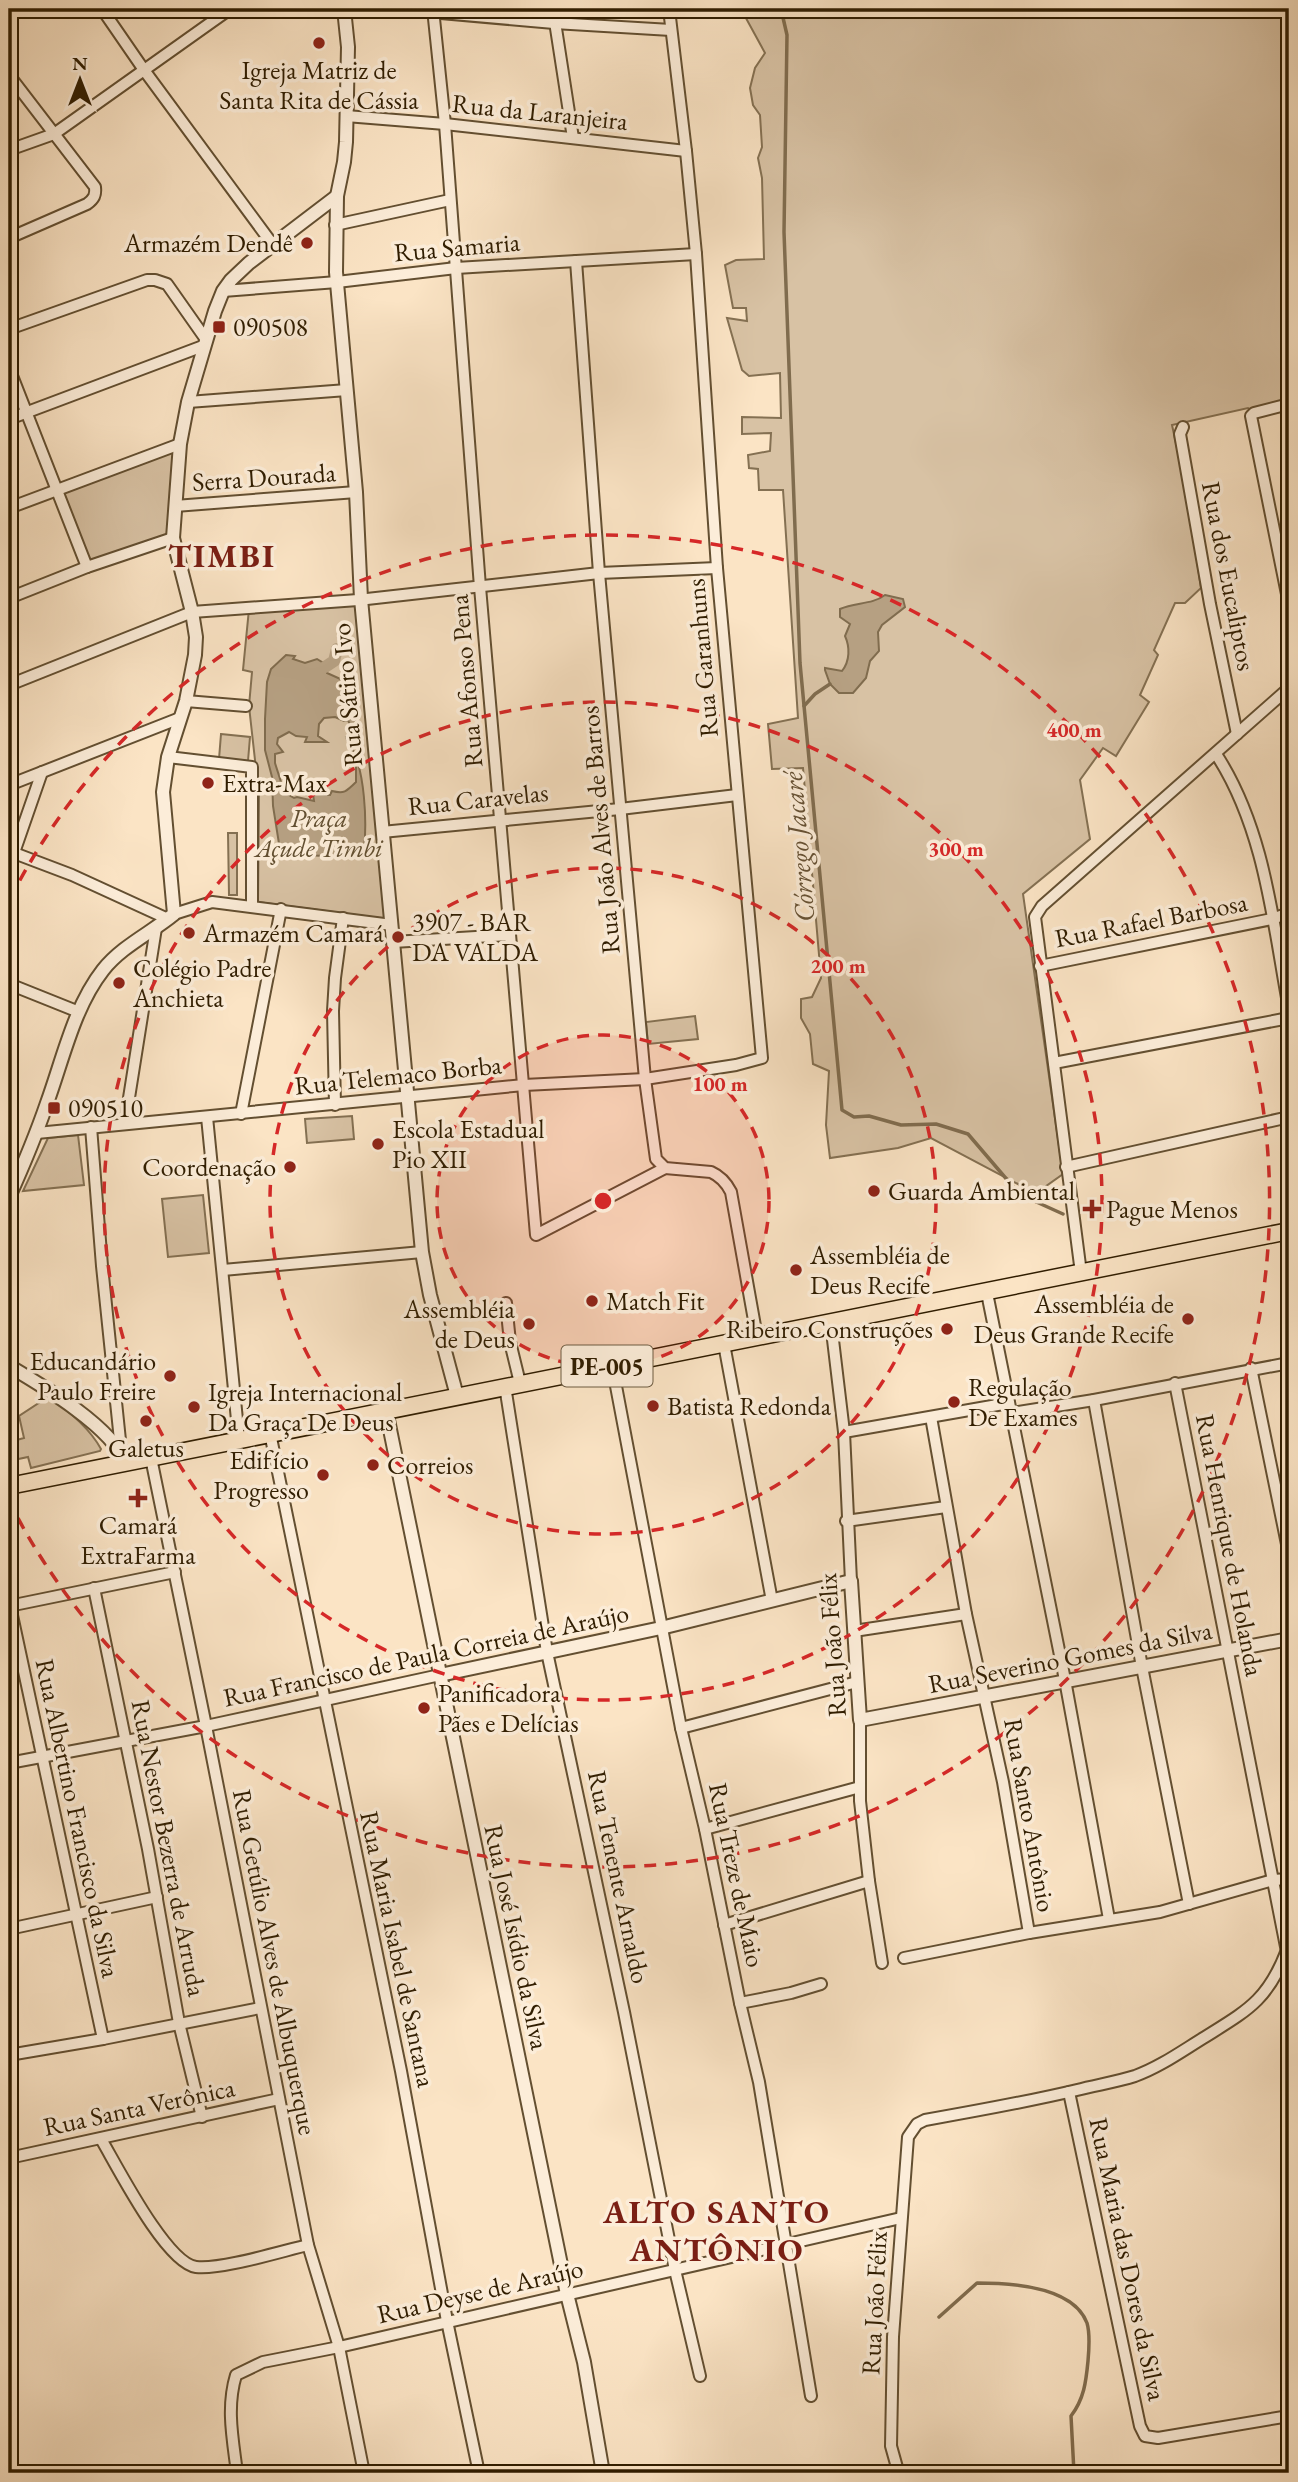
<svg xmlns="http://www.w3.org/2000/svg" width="1298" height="2482" font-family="'EB Garamond',serif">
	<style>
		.green { fill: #d8c2a4; stroke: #847052; stroke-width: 2 }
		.water { fill: #b6a082; stroke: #806c4e; stroke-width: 2; fill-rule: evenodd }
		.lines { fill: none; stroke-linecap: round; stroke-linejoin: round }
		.stream { stroke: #806c4e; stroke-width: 3.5 }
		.canal { stroke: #b6a082; stroke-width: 12 }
		.minor-casing { stroke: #634f31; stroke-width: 14 }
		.tertiary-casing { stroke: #634f31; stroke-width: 16 }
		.primary-casing { stroke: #301d00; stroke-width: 19 }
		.minor { stroke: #fcedd9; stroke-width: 10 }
		.tertiary { stroke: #fcedd9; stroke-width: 12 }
		.primary { stroke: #fbe4c5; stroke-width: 16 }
		.ring { fill: none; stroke: #d62828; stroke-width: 3.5; stroke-dasharray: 12 9 }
		.poi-dot { fill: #8f2418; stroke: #fcedd9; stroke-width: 2.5 }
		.labels { text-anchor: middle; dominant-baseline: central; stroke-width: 7; stroke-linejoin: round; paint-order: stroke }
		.shield { fill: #fcedd9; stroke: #6d5b41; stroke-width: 2 }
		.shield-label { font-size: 24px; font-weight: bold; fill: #301d00 }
		.poi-label { font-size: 26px; fill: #301d00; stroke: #fcedd9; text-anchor: start }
		.street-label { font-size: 26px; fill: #301d00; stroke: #fcedd9 }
		.park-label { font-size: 26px; font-style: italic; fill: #624f31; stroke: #fcedd9 }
		.water-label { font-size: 28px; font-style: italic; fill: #665134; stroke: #fcedd9 }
		.district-label { font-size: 33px; font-weight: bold; letter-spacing: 2px; fill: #7a1f14; stroke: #fcedd9 }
		.centre { fill: #d62828; stroke: #fcedd9; stroke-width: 3.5 }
		.ring-label { font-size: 21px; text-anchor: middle; font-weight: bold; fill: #d62828; stroke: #fcedd9; stroke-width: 7; stroke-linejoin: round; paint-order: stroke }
	</style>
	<rect width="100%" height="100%" fill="#fbe4c5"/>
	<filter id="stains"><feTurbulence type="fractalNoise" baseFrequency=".00286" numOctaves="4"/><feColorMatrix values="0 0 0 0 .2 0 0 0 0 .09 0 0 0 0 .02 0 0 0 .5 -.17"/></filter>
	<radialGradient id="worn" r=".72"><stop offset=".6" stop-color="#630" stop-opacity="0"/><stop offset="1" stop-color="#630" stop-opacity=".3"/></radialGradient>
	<g class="green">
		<polygon points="741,9 1289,9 1289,408 1258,415 1248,408 1172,425 1187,494 1201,588 1185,603 1175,603 1154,650 1158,655 1140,695 1149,702 1116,756 1103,748 1080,780 1090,839 1023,894 1063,1174 1039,1191 1033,1192 931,1138 898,1148 830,1158 826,1125 829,1071 813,1064 810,1034 801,1018 801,999 812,997 821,978 803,768 772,769 768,724 798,718 783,490 759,490 758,469 749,468 748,455 770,451 771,433 742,434 742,417 781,418 780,373 749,376 742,370 727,318 747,321 746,308 733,308 725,265 736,260 764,259 762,178 758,158 762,147 760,115 753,105 750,88 755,68 765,53"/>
		<polygon points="180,444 173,538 87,567 56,490"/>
		<polygon points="358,600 387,919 258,902 259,796 249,706 252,672 243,670 249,609"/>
		<polygon points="221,734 250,737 248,761 219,759"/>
		<polygon points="228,833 237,833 237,895 229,895"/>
		<polygon points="695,1016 698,1039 648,1044 646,1022"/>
		<polygon points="352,1116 354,1139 307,1143 305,1119"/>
		<polygon points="78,1135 84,1185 23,1191 48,1138"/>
		<polygon points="203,1195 209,1253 168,1257 162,1199"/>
		<path d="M48,1397C69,1411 89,1427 101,1449L100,1451L31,1468L28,1457L9,1461V1442L24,1438L19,1416Z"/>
	</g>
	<g class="water">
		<path d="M885,595L903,599L905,607L882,625L878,632L879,651L870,661L866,678L853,693H839L830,684L825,670V668L842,671C850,661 850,647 845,636L850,624L840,617V609C855,602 872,605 885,595Z"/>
		<path d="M286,655L295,656L293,659L305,663L317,659L325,664L327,673L347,682L351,678C355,701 359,724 351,746C365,771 367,821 364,850L357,856C343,856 288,857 280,850L273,806L272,777L265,750V719L267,682L271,669ZM335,717L344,721L348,720L352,731L346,737L356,762V782C346,792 344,794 332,791L330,795L313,794L314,801L297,797L294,798L284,792L286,784L282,785L275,763V754L283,752L277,744L278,738L289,732L296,736L307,737L305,742H327L318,736L319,724L324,718Z"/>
	</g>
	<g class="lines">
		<g class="stream">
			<polyline points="781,9 787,35 784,232 800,663 842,1110 854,1117 869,1116 901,1125 936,1124 968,1134 1015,1189 1032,1200 1063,1214"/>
			<polyline points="804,706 815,694 830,684"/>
			<path d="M939,2317L977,2283C1010,2283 1073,2286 1087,2323C1090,2333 1089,2350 1088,2361C1086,2382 1084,2399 1071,2416L1074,2473"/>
		</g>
		<polyline class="canal" points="325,667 334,661 337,649"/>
		<g class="minor-casing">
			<g id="minor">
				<polyline points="102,9 144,70 273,245"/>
				<polyline points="396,9 554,23 671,30"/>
				<polyline points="433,9 445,124 480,587 536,1235 665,1168"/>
				<polyline points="553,9 573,138"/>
				<path d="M9,75L95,187C96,195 94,199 87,204L9,238"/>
				<polyline points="346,116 445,124 686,151"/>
				<polyline points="9,150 54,134 230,9"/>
				<polyline points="335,225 450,200"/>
				<path d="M576,261L599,573L645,1079L656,1159L665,1168L711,1172C720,1176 726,1182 731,1192L757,1337"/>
				<polyline points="223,291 337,282 456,268 696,254"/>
				<polyline points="9,329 147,280 155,280 167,284 205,338"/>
				<polyline points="9,368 87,567"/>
				<polyline points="188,402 347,390"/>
				<polyline points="1289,404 1254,413 1251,416 1289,604"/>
				<polyline points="9,419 203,346"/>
				<polyline points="1183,427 1180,434 1210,604 1237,734"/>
				<polyline points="175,506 356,492"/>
				<polyline points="9,508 180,444"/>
				<polyline points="9,598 87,567 173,538"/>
				<polyline points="9,685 192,612 358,600 599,573 717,568"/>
				<polyline points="186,701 246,706"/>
				<path d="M1216,754C1265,829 1273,923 1289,1009"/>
				<polyline points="168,757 252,767 252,906"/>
				<polyline points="9,785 180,718"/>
				<polyline points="382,832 620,809 737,795"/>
				<polyline points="14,853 72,875 168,919"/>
				<polyline points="9,867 42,772"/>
				<polyline points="174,914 212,902 392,925"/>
				<polyline points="393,942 509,935"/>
				<polyline points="1040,966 1272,919 1289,913"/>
				<polyline points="9,984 79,1012"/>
				<polyline points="1054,1063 1289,1018"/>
				<polyline points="335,1105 333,1011 335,978 343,918"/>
				<polyline points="241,1114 281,909"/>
				<polyline points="207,1117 239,1440"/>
				<polyline points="125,1123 156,928"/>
				<polyline points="91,1127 102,1266 121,1450"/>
				<polyline points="37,1133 524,1085 645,1079 736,1065 762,1058 717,568 696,254 686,151 669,9"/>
				<polyline points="1066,1167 1289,1117"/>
				<polyline points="223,1270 422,1252"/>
				<polyline points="1081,1273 1035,917 1042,906 1289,688"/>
				<polyline points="987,1293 1065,1680 1109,1919"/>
				<polyline points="506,1303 510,1342 520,1383"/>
				<polyline points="831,1323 844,1432 851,1581"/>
				<polyline points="724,1344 772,1601"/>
				<polyline points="612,1365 681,1728 705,1829 740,2003 759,2082 811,2396"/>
				<polyline points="1251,1368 1289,1554"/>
				<polyline points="1175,1383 1288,1957"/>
				<polyline points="505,1386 547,1652 624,2012 675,2270 700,2376"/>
				<polyline points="1094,1400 1142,1667 1189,1904"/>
				<polyline points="1012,1413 1094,1400 1289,1363"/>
				<polyline points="931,1417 966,1614 1003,1782 1029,1933"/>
				<polyline points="844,1432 1009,1403"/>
				<polyline points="270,1433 401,2071 447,2321 479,2473"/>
				<polyline points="151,1458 206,1726 308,2245 339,2347 364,2473"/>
				<polyline points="846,1521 946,1507"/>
				<polyline points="94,1588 148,1849 179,2023 202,2117"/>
				<polyline points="9,1606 175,1572"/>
				<polyline points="10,1606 103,2039"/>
				<polyline points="854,1631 966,1614"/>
				<polyline points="860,1720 860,1801 869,1881 882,1963"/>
				<polyline points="681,1728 857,1682"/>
				<polyline points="9,1763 206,1726 440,1675"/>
				<polyline points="705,1829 860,1787"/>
				<polyline points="724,1925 869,1881"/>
				<polyline points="9,1929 157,1897"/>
				<polyline points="904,1958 1029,1933 1160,1912 1273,1880 1289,1879"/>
				<polyline points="740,2003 791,1993 821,1984"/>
				<polyline points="9,2055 103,2039 260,2008"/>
				<polyline points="1069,2092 1140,2426 1145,2436 1158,2438 1289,2416"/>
				<path d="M101,2139C117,2166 166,2263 196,2267C221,2270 282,2251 308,2245"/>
				<polyline points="9,2158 279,2099"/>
				<polyline points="9,2460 13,2473"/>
				<path d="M898,2471L891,2446L893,2337L908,2137L917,2124L925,2120C976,2111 1027,2102 1077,2090C1096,2085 1116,2082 1135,2076C1160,2067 1182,2051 1205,2037C1248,2010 1268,2000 1287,1950"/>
				<path d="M237,2473C233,2440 226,2408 236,2375L263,2362L339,2347L901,2218"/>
			</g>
		</g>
		<g class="tertiary-casing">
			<g id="tertiary">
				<polyline points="344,9 348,47 346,142 344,162 337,196 336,272 356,492 361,599 422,1252 430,1295 457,1396"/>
				<path d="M9,1197C23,1166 36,1135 47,1103C63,1059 74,1007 103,970C122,946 151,933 174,914L163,792L168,757L186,701L195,655L196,637L192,612L173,538L180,444L188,402L215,311L223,291L231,280L249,263L337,196"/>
				<path d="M9,1366C41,1385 114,1428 125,1463"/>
				<polyline points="386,1410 567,2294 584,2362 603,2473"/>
				<polyline points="440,1675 661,1628 851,1581 860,1720 1289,1639"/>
			</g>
		</g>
		<g class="primary-casing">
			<polyline id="primary" points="9,1486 1289,1231"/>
		</g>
		<use href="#minor" class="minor"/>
		<use href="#tertiary" class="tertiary"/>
		<use href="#primary" class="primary"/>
	</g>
	<circle cx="603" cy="1201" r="166" fill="#d62828" fill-opacity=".12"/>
	<g class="ring">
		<circle cx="603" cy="1201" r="166"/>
		<circle cx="603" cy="1201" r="333"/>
		<circle cx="603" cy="1201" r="499"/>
		<path d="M10 899A666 666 0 1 1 10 1503"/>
	</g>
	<g class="poi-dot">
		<circle cx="319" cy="43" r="7"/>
		<circle cx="307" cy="243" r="7"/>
		<rect x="212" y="320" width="14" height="14" rx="3.5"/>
		<circle cx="208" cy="783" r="7"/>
		<circle cx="189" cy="933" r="7"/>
		<circle cx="398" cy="937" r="7"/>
		<circle cx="119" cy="983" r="7"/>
		<rect x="47" y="1101" width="14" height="14" rx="3.5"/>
		<circle cx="378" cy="1144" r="7"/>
		<circle cx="290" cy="1167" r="7"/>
		<circle cx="874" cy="1191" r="7"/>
		<path d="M1088.5 1198.5h7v7h7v7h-7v7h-7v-7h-7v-7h7z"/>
		<circle cx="796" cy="1270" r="7"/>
		<circle cx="592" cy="1301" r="7"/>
		<circle cx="1188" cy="1319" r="7"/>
		<circle cx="529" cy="1324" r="7"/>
		<circle cx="947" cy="1329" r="7"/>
		<circle cx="170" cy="1376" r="7"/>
		<circle cx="954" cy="1402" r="7"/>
		<circle cx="653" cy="1406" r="7"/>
		<circle cx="194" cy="1407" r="7"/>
		<circle cx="146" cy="1421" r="7"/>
		<circle cx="373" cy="1465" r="7"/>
		<circle cx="323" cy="1475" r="7"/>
		<path d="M134.5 1487.5h7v7h7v7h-7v7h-7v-7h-7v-7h7z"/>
		<circle cx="424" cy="1708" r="7"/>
	</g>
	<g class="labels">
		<rect class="shield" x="561.5" y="1345.5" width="91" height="41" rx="5"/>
		<g class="shield-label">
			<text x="607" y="1366">PE-005</text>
		</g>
		<g class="poi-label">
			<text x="319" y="70" text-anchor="middle">Igreja Matriz de<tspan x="319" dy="30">Santa Rita de Cássia</tspan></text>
			<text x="293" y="243" text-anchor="end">Armazém Dendê</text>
			<text x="233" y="327">090508</text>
			<text x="222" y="783">Extra-Max</text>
			<text x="412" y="922">3907 - BAR<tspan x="412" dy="30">DA VALDA</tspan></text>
			<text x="203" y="933">Armazém Camará</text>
			<text x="133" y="968">Colégio Padre<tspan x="133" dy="30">Anchieta</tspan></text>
			<text x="68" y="1108">090510</text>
			<text x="392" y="1129">Escola Estadual<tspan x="392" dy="30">Pio XII</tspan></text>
			<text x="276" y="1167" text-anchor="end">Coordenação</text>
			<text x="888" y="1191">Guarda Ambiental</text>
			<text x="1106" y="1209">Pague Menos</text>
			<text x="810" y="1255">Assembléia de<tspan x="810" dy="30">Deus Recife</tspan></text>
			<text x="606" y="1301">Match Fit</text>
			<text x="1174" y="1304" text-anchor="end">Assembléia de<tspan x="1174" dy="30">Deus Grande Recife</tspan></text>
			<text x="515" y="1309" text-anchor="end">Assembléia<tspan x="515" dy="30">de Deus</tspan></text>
			<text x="933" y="1329" text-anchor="end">Ribeiro Construções</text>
			<text x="156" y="1361" text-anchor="end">Educandário<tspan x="156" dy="30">Paulo Freire</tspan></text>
			<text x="968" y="1387">Regulação<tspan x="968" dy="30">De Exames</tspan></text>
			<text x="208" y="1392">Igreja Internacional<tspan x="208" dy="30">Da Graça De Deus</tspan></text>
			<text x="667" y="1406">Batista Redonda</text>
			<text x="146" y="1448" text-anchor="middle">Galetus</text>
			<text x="309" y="1460" text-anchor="end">Edifício<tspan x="309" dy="30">Progresso</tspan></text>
			<text x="387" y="1465">Correios</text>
			<text x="138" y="1525" text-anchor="middle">Camará<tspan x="138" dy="30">ExtraFarma</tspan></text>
			<text x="438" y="1693">Panificadora<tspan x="438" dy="30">Pães e Delícias</tspan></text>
		</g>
		<g class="street-label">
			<text transform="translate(540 112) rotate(6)">Rua da Laranjeira</text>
			<text transform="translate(457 247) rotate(-5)">Rua Samaria</text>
			<text transform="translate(264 477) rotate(-4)">Serra Dourada</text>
			<text transform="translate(1229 576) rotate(79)">Rua dos Eucaliptos</text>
			<text transform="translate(702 658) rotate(-95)">Rua Garanhuns</text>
			<text transform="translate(466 681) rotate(-95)">Rua Afonso Pena</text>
			<text transform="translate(347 695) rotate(-95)">Rua Sátiro Ivo</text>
			<text transform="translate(478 799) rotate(-6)">Rua Caravelas</text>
			<text transform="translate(600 830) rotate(-95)">Rua João Alves de Barros</text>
			<text transform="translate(1151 920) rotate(-11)">Rua Rafael Barbosa</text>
			<text transform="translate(398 1075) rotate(-6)">Rua Telemaco Borba</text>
			<text transform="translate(1230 1545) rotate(79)">Rua Henrique de Holanda</text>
			<text transform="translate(832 1645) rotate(-94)">Rua João Félix</text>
			<text transform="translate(426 1655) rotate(-12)">Rua Francisco de Paula Correia de Araújo</text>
			<text transform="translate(1070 1657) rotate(-11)">Rua Severino Gomes da Silva</text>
			<text transform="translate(1030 1815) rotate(80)">Rua Santo Antônio</text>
			<text transform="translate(78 1818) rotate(78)">Rua Albertino Francisco da Silva</text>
			<text transform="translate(169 1848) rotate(79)">Rua Nestor Bezerra de Arruda</text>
			<text transform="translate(737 1875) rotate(78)">Rua Treze de Maio</text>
			<text transform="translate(619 1877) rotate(78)">Rua Tenente Arnaldo</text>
			<text transform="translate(517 1937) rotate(78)">Rua José Isídio da Silva</text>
			<text transform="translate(398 1949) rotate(78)">Rua Maria Isabel de Santana</text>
			<text transform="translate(275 1962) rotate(79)">Rua Getúlio Alves de Albuquerque</text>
			<text transform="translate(139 2107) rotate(-12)">Rua Santa Verônica</text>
			<text transform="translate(1128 2259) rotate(78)">Rua Maria das Dores da Silva</text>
			<text transform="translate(480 2291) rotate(-13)">Rua Deyse de Araújo</text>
			<text transform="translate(874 2303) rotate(-87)">Rua João Félix</text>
		</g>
		<g class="park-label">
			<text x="319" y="818">Praça<tspan x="319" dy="30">Açude Timbi</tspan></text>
		</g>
		<g class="water-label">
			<text transform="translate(798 847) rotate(-95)">Córrego Jacaré</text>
		</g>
		<g class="district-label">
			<text x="222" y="555">TIMBI</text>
			<text x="717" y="2211">ALTO SANTO<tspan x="717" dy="38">ANTÔNIO</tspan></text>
		</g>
	</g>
	<circle cx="603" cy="1201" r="10" class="centre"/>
	<g class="ring-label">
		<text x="1074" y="737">400 m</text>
		<text x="956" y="856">300 m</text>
		<text x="838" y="973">200 m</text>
		<text x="720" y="1091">100 m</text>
	</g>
	<rect width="1298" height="2482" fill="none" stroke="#fbe4c5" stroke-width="35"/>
	<rect x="10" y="10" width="1277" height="2461" fill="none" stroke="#301d00" stroke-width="3.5"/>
	<rect x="18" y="18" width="1263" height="2447" fill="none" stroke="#301d00" stroke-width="2"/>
	<g transform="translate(80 80)" stroke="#fcedd9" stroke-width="5" paint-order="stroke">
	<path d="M0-5L12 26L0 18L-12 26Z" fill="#301d00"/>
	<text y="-10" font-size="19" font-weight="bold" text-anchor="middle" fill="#301d00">N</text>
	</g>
	<rect width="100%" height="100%" filter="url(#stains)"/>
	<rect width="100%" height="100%" fill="url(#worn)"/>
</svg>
